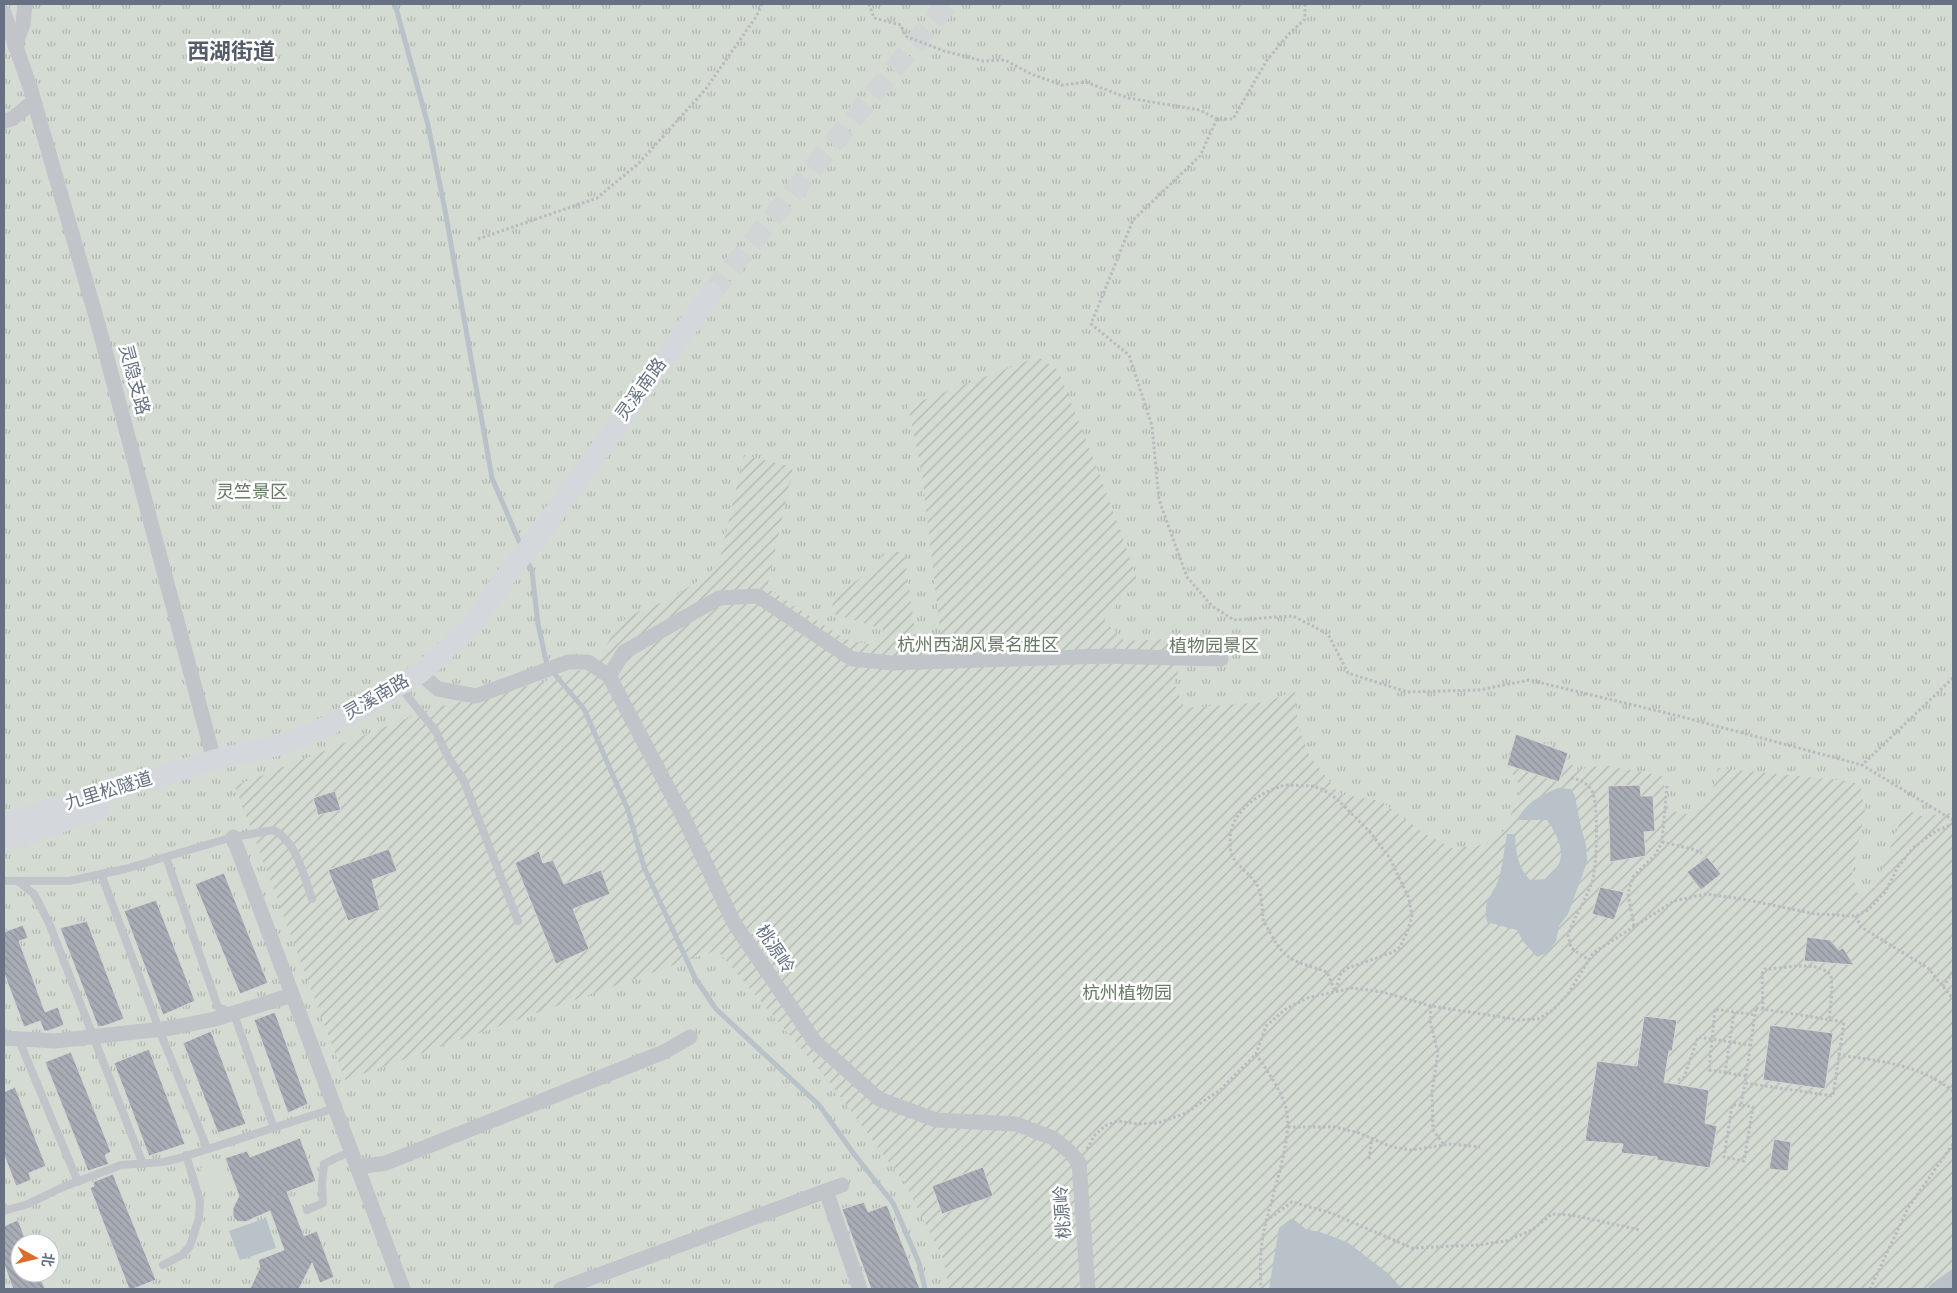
<svg xmlns="http://www.w3.org/2000/svg" width="1957" height="1293" font-family="Overpass,'Noto Sans SC',sans-serif">
	<style>
		.park { fill: url(#park-tufts); fill-rule: evenodd }
		.garden { fill: url(#garden-furrows) }
		.pitch { fill: #d4dbd2 }
		.water { fill: #b9c2c8 }
		.lines { fill: none; stroke-linecap: round; stroke-linejoin: round }
		.stream { stroke: #b9c2c8; stroke-width: 5 }
		.building { fill: url(#building-back-hatch); stroke: #d7d7d5 }
		.secondary-tunnel { stroke: #d1d5d6; stroke-width: 21; stroke-dasharray: 21 11; stroke-linecap: butt }
		.path { stroke: #b9bbbe; stroke-width: 3; stroke-dasharray: 2.5 2.5; stroke-linecap: butt }
		.lane { stroke: #c1c4c8; stroke-width: 8 }
		.street { stroke: #c1c4c8; stroke-width: 15 }
		.secondary { stroke: #d4d8dc; stroke-width: 21 }
		.labels { text-anchor: middle; dominant-baseline: central; stroke-width: 5; stroke-linejoin: round; paint-order: stroke }
		.street-label { font-size: 18px; fill: #667283; stroke: #fff }
		.park-label { font-size: 18px; fill: #667a64; stroke: #fff }
		.district-label { font-size: 22px; font-weight: bold; fill: #535c68; stroke: #fff }
	</style>
	<defs>
		<pattern id="park-tufts" width="24" height="20" patternUnits="userSpaceOnUse" patternTransform="scale(1.25)"><rect width="24" height="20" fill="#d4dbd2"/><path d="M3 7l-1-3M5 7V3M7 7l1-3M15 17l-1-3M17 17v-4M19 17l1-3" fill="none" stroke="#b0b6b0"/></pattern>
		<pattern id="garden-furrows" width="10" height="10" patternUnits="userSpaceOnUse" patternTransform="scale(1.25)"><rect width="10" height="10" fill="#d4dbd2"/><path d="M-1 1l2-2M0 10L10 0M9 11l2-2" fill="none" stroke="#b0b6b0"/></pattern>
		<pattern id="building-back-hatch" width="6" height="6" patternUnits="userSpaceOnUse" patternTransform="scale(1.25)"><rect width="6" height="6" fill="#a8adb5"/><path d="M-1 5l2 2M0 0l6 6M5-1l2 2" fill="none" stroke="#8d9199"/></pattern>
	</defs>
	<rect width="100%" height="100%" fill="#f5f6f2"/>
	<path class="park" d="M4,4H1953V1289H4ZM20,1243H50V1273H20Z"/>
	<polygon class="garden" points="1038,357 1058,370 1101,478 1137,579 1104,620 1124,641 1190,638 1174,683 1184,708 1268,702 1295,690 1298,726 1308,753 1339,794 1381,801 1425,834 1452,848 1485,845 1505,830 1521,788 1505,761 1516,741 1539,740 1560,748 1576,770 1605,765 1662,776 1669,810 1691,815 1710,802 1718,768 1839,780 1860,784 1865,812 1852,873 1857,893 1875,887 1905,809 1921,816 1953,813 1953,1289 949,1289 943,1259 906,1185 827,1079 717,950 345,1080 235,786 434,708 539,683 581,670 602,653 619,623 645,608 664,602 705,577 719,563 744,455 793,467 767,588 845,639 877,646 883,629 831,613 834,597 873,569 883,554 904,551 917,646 942,646 922,474 908,406"/>
	<polygon class="pitch" points="220,1162 231,1190 211,1198 200,1168"/>
	<g class="water">
		<path d="M1558,788L1571,789L1575,796L1580,823L1586,845L1587,862L1568,914L1559,926L1556,941L1547,953L1537,957L1523,941L1517,930L1487,922C1483,900 1490,899 1498,881C1503,867 1504,849 1507,834H1515C1516,852 1517,866 1530,880L1546,879C1549,876 1555,872 1557,868C1567,851 1556,833 1547,820H1517C1527,802 1539,796 1558,788Z"/>
		<polygon points="266,1218 276,1248 240,1260 229,1231"/>
		<polygon points="1292,1218 1306,1229 1323,1233 1347,1242 1389,1274 1402,1289 1269,1289 1279,1228"/>
		<polygon points="1951,1270 1953,1270 1953,1289 1928,1289 1930,1285"/>
	</g>
	<g class="lines">
		<g class="stream">
			<polyline points="395,4 428,125 445,210 492,478 522,548"/>
			<polyline points="527,560 532,571 538,624 547,665 584,709 628,810 644,867 695,978 716,1009 819,1105 854,1154 893,1203 919,1263 925,1289"/>
		</g>
	</g>
	<g class="building">
		<polygon points="1516,734 1568,753 1559,782 1507,765"/>
		<polygon points="1640,785 1641,796 1653,796 1655,831 1644,832 1646,856 1610,862 1608,786"/>
		<polygon points="335,791 341,810 318,815 313,798"/>
		<polygon points="389,849 397,871 372,880 380,910 348,921 328,870"/>
		<polygon points="539,851 543,863 553,860 564,884 601,870 610,894 573,909 589,949 556,964 515,863"/>
		<polygon points="1707,857 1721,874 1701,890 1687,872"/>
		<polygon points="224,873 268,983 240,994 195,884"/>
		<polygon points="1600,887 1624,892 1614,920 1592,914"/>
		<polygon points="156,900 195,1001 163,1015 124,911"/>
		<polygon points="87,921 124,1019 104,1026 98,1027 60,928"/>
		<polygon points="23,925 28,938 19,941 45,1012 58,1007 64,1025 48,1031 44,1031 40,1021 24,1027 4,973 4,932"/>
		<polygon points="1807,937 1830,940 1839,950 1843,948 1854,965 1804,961"/>
		<polygon points="275,1012 308,1104 288,1113 254,1020"/>
		<polygon points="1644,1016 1677,1020 1672,1051 1669,1051 1664,1082 1709,1090 1705,1123 1717,1126 1710,1168 1657,1160 1657,1157 1621,1153 1623,1144 1585,1141 1597,1061 1637,1066"/>
		<polygon points="1770,1025 1833,1033 1825,1089 1763,1080"/>
		<polygon points="211,1031 246,1124 218,1133 183,1043"/>
		<polygon points="149,1049 185,1144 149,1156 114,1063"/>
		<polygon points="71,1052 111,1152 105,1155 109,1164 88,1171 45,1062"/>
		<polygon points="15,1087 46,1166 29,1173 31,1180 16,1186 4,1155 4,1092"/>
		<polygon points="300,1138 316,1181 287,1192 304,1236 317,1231 334,1277 320,1283 312,1263 299,1289 250,1289 260,1267 258,1260 284,1250 270,1211 245,1222 237,1221 233,1216 233,1208 239,1196 225,1158 247,1151 250,1157"/>
		<polygon points="1774,1139 1791,1142 1788,1171 1769,1169"/>
		<polygon points="983,1167 993,1196 942,1214 932,1186"/>
		<polygon points="113,1174 156,1280 133,1289 129,1289 90,1188 94,1186 93,1182"/>
		<polygon points="864,1202 868,1212 887,1205 920,1289 871,1289 842,1209"/>
		<polygon points="18,1220 27,1243 20,1243 20,1273 39,1273 45,1289 13,1289 4,1264 4,1226"/>
	</g>
	<g class="lines">
		<polyline class="secondary-tunnel" points="711,293 947,4"/>
		<g class="path">
			<polyline points="869,4 874,18 901,25 905,36 944,51 983,61 1005,60 1031,74 1062,85 1086,82 1128,98 1200,110 1217,119 1233,119 1267,60 1289,34 1305,19 1305,4"/>
			<polyline points="1217,119 1200,156 1133,220 1091,324 1129,355 1152,426 1159,500 1187,577 1212,606 1234,620 1293,616 1328,634 1348,673 1407,692 1479,690 1529,680 1679,716 1862,765"/>
			<polyline points="478,239 597,198 639,163 705,90 756,17 762,4"/>
			<polyline points="1953,678 1862,765 1953,820"/>
			<path d="M1571,778C1580,780 1585,782 1591,789C1599,800 1597,863 1593,878C1589,895 1574,917 1568,935L1571,948L1589,960"/>
			<path d="M1286,785L1313,786L1324,790L1338,800L1370,832L1389,857L1409,898L1412,917L1406,935L1400,947L1393,952L1348,968L1341,973L1335,991L1327,972C1300,962 1287,964 1272,936C1269,930 1265,925 1263,919C1262,908 1262,894 1257,885C1251,875 1240,868 1234,859C1230,854 1230,847 1230,840C1230,812 1260,791 1286,785Z"/>
			<polyline points="1662,842 1692,849 1702,853"/>
			<polyline points="1856,916 1861,927 1928,968 1953,999"/>
			<polyline points="1634,926 1628,894 1633,877 1655,855 1662,842 1667,785"/>
			<polyline points="1943,987 1953,971"/>
			<polyline points="1431,1006 1430,1021 1438,1053 1432,1091 1433,1130 1444,1145"/>
			<polygon points="1756,1008 1844,1022 1833,1096 1745,1083"/>
			<path d="M1763,1009L1762,974L1765,969C1786,969 1814,959 1831,975L1832,992L1829,1020"/>
			<path d="M1256,1054C1267,1071 1280,1088 1286,1108C1294,1141 1269,1201 1263,1236C1260,1253 1260,1271 1261,1289"/>
			<path d="M1838,1055C1881,1061 1918,1064 1953,1091"/>
			<polyline points="1725,1073 1734,1012"/>
			<polyline points="1746,1076 1709,1070 1715,1009 1755,1015"/>
			<polyline points="1678,1080 1684,1077 1698,1037 1750,1045"/>
			<polyline points="1741,1105 1732,1105 1724,1157 1744,1161 1753,1107 1741,1105 1745,1083"/>
			<polyline points="1288,1127 1335,1127 1359,1133 1392,1147 1411,1150 1451,1144 1480,1147"/>
			<polyline points="1087,1149 1094,1136 1105,1126 1117,1121 1138,1124 1158,1123 1186,1113 1220,1090 1256,1054 1266,1026 1287,1008 1310,997 1353,988 1382,992 1431,1006 1520,1020 1538,1019 1553,1010 1568,994 1593,953 1674,901 1706,894 1743,899 1815,914 1856,916 1868,910 1885,892 1898,867 1913,848 1936,831 1953,824"/>
			<polyline points="1369,1159 1372,1138"/>
			<polyline points="1266,1221 1292,1202 1331,1213 1412,1248 1478,1245 1506,1241 1532,1230 1552,1214 1572,1215 1640,1230"/>
			<polyline points="1870,1289 1908,1208 1953,1144"/>
		</g>
		<g class="lane">
			<polyline points="400,687 435,730 448,757 463,779 518,921"/>
			<polyline points="166,857 213,993 218,1007 234,1014 274,1128"/>
			<polyline points="101,874 159,1029 207,1148"/>
			<path d="M4,881H69L125,869L233,837L274,830C298,844 303,874 312,899"/>
			<polyline points="19,882 34,894 49,923 143,1164"/>
			<polyline points="18,1038 78,1182"/>
			<polyline points="307,1210 323,1203 322,1184 324,1164 351,1151"/>
			<polyline points="4,1211 28,1204 63,1187 121,1165 163,1162 180,1158 335,1108"/>
			<polyline points="163,1265 182,1255 190,1246 199,1218 200,1201 186,1155"/>
		</g>
		<g class="street">
			<polyline points="4,13 30,87 98,324 214,760"/>
			<polyline points="15,46 23,24 25,4"/>
			<polyline points="4,121 12,119 34,101"/>
			<polyline points="420,673 438,689 476,696 568,662 588,662 609,676 685,820 734,923 815,1042 879,1099 936,1120 1016,1124 1053,1138 1071,1153 1079,1163 1088,1289"/>
			<polyline points="609,676 624,652 719,598 758,596 852,659 892,663 1105,656 1221,659"/>
			<polyline points="233,837 403,1289"/>
			<polyline points="4,1038 55,1041 171,1028 215,1019 292,995"/>
			<polyline points="357,1167 386,1163 664,1052 690,1037"/>
			<polyline points="826,1191 860,1289"/>
			<polyline points="561,1289 842,1185"/>
		</g>
		<g class="secondary">
			<polyline points="4,823 214,760 279,745 313,733 356,711 420,673 471,627 503,580 538,536 711,293"/>
			<polyline points="4,842 99,809"/>
		</g>
	</g>
	<g class="labels">
		<g class="street-label">
			<text transform="translate(133 380) rotate(75)">灵隐支路</text>
			<text transform="translate(642 390) rotate(-54)">灵溪南路</text>
			<text transform="translate(377 698) rotate(-30)">灵溪南路</text>
			<text transform="translate(109 792) rotate(-17)">九里松隧道</text>
			<text transform="translate(774 950) rotate(56)">桃源岭</text>
			<text transform="translate(1064 1212) rotate(-94)">桃源岭</text>
		</g>
		<g class="park-label">
			<text x="252" y="493">灵竺景区</text>
			<text x="978" y="646">杭州西湖风景名胜区</text>
			<text x="1214" y="647">植物园景区</text>
			<text x="1127" y="994">杭州植物园</text>
		</g>
		<g class="district-label">
			<text x="231" y="53">西湖街道</text>
		</g>
	</g>
	<rect width="1957" height="1293" fill="none" stroke="#667283" stroke-width="10"/>
	<g transform="translate(35 1258) rotate(98)"><circle r="24" fill="#ffffff" stroke="#c2c7cd"/>
	<path d="M0-4L9 19L0 12L-9 19Z" fill="#dd6c2b"/>
	<text y="-8" font-size="14" font-weight="bold" text-anchor="middle" fill="#667283">北</text>
	</g>
</svg>
